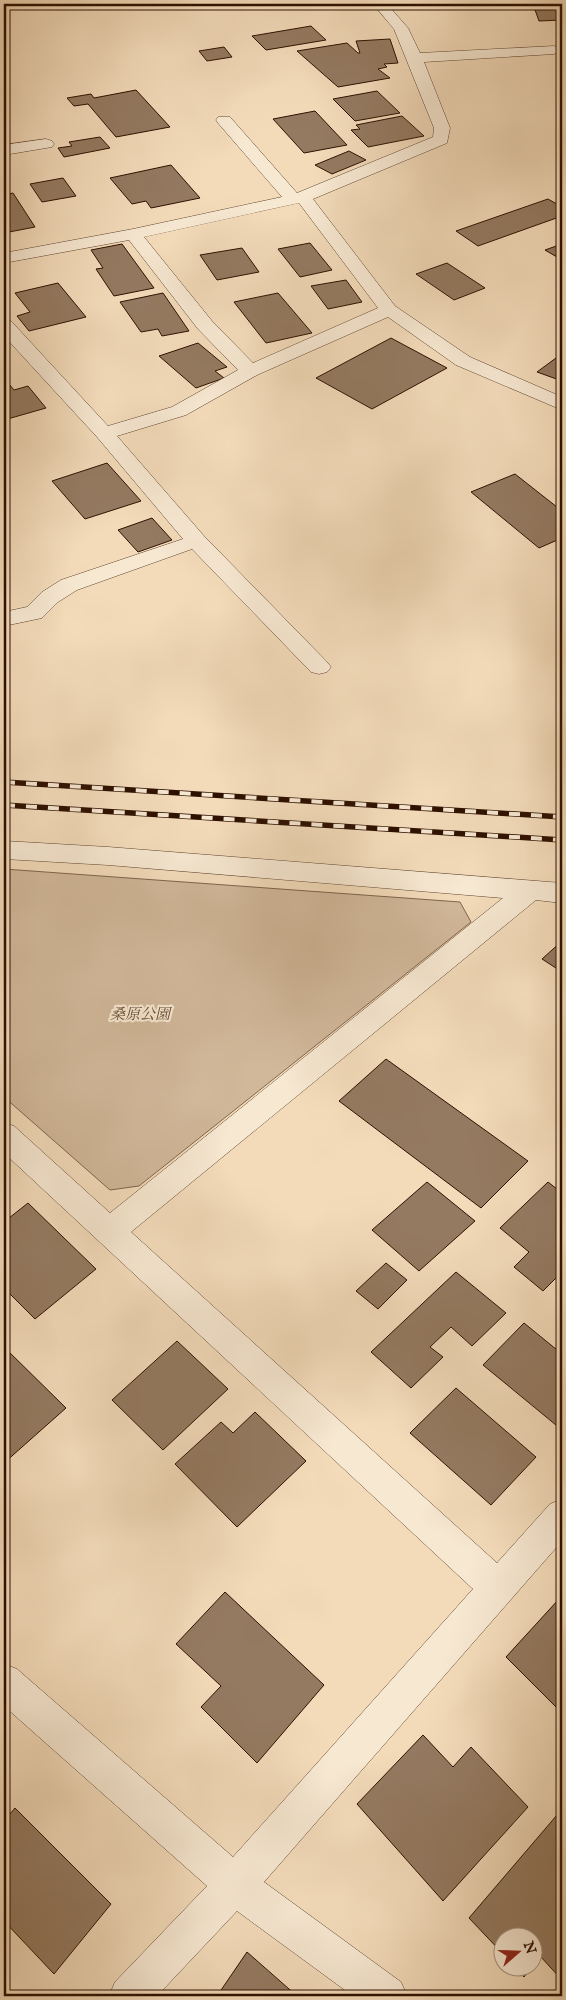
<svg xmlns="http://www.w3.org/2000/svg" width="566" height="2000" font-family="'IM FELL English','Noto Serif JP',serif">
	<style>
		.green { fill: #d1b89a; stroke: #7f644d }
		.building { fill: #947a61; stroke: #2d1000 }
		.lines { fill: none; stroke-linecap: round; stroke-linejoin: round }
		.minor-casing { stroke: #5e432e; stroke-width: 1 }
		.minor { fill: #f7e8d2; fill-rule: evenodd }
		.rail-casing { stroke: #2d1000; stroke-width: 5.5 }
		.rail { stroke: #f7e8d2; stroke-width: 4; stroke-dasharray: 11; stroke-linecap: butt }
		.labels { text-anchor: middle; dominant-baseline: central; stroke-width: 4.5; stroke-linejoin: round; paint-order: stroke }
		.park-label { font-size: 15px; font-style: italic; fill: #664b36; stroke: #f7e8d2 }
	</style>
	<rect width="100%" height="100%" fill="#f3dbba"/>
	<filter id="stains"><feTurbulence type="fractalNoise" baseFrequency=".004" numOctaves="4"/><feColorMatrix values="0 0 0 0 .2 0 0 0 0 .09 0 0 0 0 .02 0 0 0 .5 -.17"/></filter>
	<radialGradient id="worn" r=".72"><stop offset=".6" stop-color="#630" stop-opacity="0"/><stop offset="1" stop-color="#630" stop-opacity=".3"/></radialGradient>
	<polygon class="green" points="4,869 460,902 471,922 139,1186 110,1190 4,1097"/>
	<g class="building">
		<polygon points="533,4 562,4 562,20 539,21"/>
		<polygon points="311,26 326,40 266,50 252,36"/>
		<polygon points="390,39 398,63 384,64 387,67 378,69 390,78 338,87 297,51 347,43 358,53 360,53 356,41"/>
		<polygon points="224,47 232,57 207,61 199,51"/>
		<polygon points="136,90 170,127 116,137 88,104 74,106 67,98 91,94 94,98"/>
		<polygon points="377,91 400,113 355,121 333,99"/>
		<polygon points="315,111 347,145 304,153 273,119"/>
		<polygon points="402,116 424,136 368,147 351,130 360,129 356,125"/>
		<polygon points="100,137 110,148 64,157 58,148 72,146 69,142"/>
		<polygon points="349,151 366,160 332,174 315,165"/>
		<polygon points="171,165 200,198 151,208 146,201 132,204 110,178"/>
		<polygon points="63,178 76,196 42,202 30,184"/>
		<polygon points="13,193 35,227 4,233 4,195"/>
		<polygon points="548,199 562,207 562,216 478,246 456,231"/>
		<polygon points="310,243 332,270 300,277 278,249"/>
		<polygon points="122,244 154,288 114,296 96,269 103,268 91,250"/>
		<polygon points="562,244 562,260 545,250"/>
		<polygon points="242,248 259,272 217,280 200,255"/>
		<polygon points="447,263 485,288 454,300 416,274"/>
		<polygon points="346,280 362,302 328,309 311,286"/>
		<polygon points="58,283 86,317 29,331 17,316 30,312 15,293"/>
		<polygon points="163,293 189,331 162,336 158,329 141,332 120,302"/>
		<polygon points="278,293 312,333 266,343 234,302"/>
		<polygon points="391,338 447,368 372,409 316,378"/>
		<polygon points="198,343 227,367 215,371 224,378 196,388 159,356"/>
		<polygon points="556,358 562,360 562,381 537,372"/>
		<polygon points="4,378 14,390 28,386 46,408 4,420"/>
		<polygon points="107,463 141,501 85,519 52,481"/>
		<polygon points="515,474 562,511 562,538 539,548 471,492"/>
		<polygon points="152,518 172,540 138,552 118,530"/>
		<polygon points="562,941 562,972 542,959"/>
		<polygon points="386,1059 528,1161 481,1208 339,1101"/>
		<polygon points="427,1182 475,1221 419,1271 372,1230"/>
		<polygon points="548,1182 562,1193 562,1272 543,1291 514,1267 529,1252 500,1228"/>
		<polygon points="28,1203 96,1269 35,1319 4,1288 4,1222"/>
		<polygon points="386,1263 407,1280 378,1309 356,1291"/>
		<polygon points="456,1272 506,1313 472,1346 451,1327 430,1347 443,1357 411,1388 371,1352"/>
		<polygon points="524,1323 562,1354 562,1430 483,1365"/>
		<polygon points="177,1341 228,1389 163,1450 112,1400"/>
		<polygon points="4,1347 66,1408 4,1463"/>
		<polygon points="456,1388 536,1457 491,1505 410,1433"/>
		<polygon points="255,1412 306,1461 237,1527 175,1464 221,1422 233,1433"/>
		<polygon points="225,1592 324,1685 257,1763 201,1707 221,1686 176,1644"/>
		<polygon points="559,1599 562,1602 562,1713 506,1657"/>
		<polygon points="423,1735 453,1767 471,1747 528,1807 443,1901 357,1804"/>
		<polygon points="15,1808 111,1904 54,1974 4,1921 4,1821"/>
		<polygon points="557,1815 562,1820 562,1980 540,1956 534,1964 534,1938 504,1938 504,1955 469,1918"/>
		<polygon points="247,1952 297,1996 217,1996"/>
		<polygon points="515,1968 531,1968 524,1977"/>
	</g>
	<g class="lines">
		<g class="minor-casing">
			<g id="minor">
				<path d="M373,4H387L408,28L420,53L554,46L561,50L554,54L424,62L450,128L447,143L313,199L395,306L470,357L562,397V410L456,365L388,317L257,375L186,415L117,436L204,536L327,662L331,667L327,672L319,674L311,672L192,549L77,590L58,602L42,618L4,626V612L27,607L42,592L61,580L183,539L97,437L4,336V320L11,321L108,426L172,407L238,370L198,329L129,240L4,263V253L133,229L282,197L218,123L216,120L218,117H230L297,193L433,137L434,128L394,29ZM299,203L378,308L253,363L212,321L144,237Z"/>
				<polygon points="46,139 52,141 54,144 52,147 4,155 4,145"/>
				<polygon points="4,841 108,847 562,883 562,903 536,900 131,1232 497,1563 550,1504 562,1499 562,1541 264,1882 401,1982 407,1996 353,1996 237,1911 157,1996 109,1996 115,1982 207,1886 4,1706 4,1664 17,1669 233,1857 473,1589 4,1153 4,1123 14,1126 110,1213 503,898 108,865 4,859"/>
			</g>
		</g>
		<use href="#minor" class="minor"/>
		<g class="rail-casing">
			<g id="rail">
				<polyline points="4,782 562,817"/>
				<polyline points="4,805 562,840"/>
			</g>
		</g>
		<use href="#rail" class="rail"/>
	</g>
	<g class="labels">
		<g class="park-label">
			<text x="140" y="1014">桑原公園</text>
		</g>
	</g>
	<rect width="566" height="2000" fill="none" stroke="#f3dbba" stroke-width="20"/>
	<rect x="5" y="5" width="556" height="1990" fill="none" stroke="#2d1000" stroke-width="2.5"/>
	<rect x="10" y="10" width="546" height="1980" fill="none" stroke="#2d1000"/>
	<g transform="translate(518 1952) rotate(70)"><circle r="24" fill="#f7e8d2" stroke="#a6927e"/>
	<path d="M0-4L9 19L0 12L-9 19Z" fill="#8f2418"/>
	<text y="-8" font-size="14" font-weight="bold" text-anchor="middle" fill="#2d1000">N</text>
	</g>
	<rect width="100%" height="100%" filter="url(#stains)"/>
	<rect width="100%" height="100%" fill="url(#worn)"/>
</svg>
